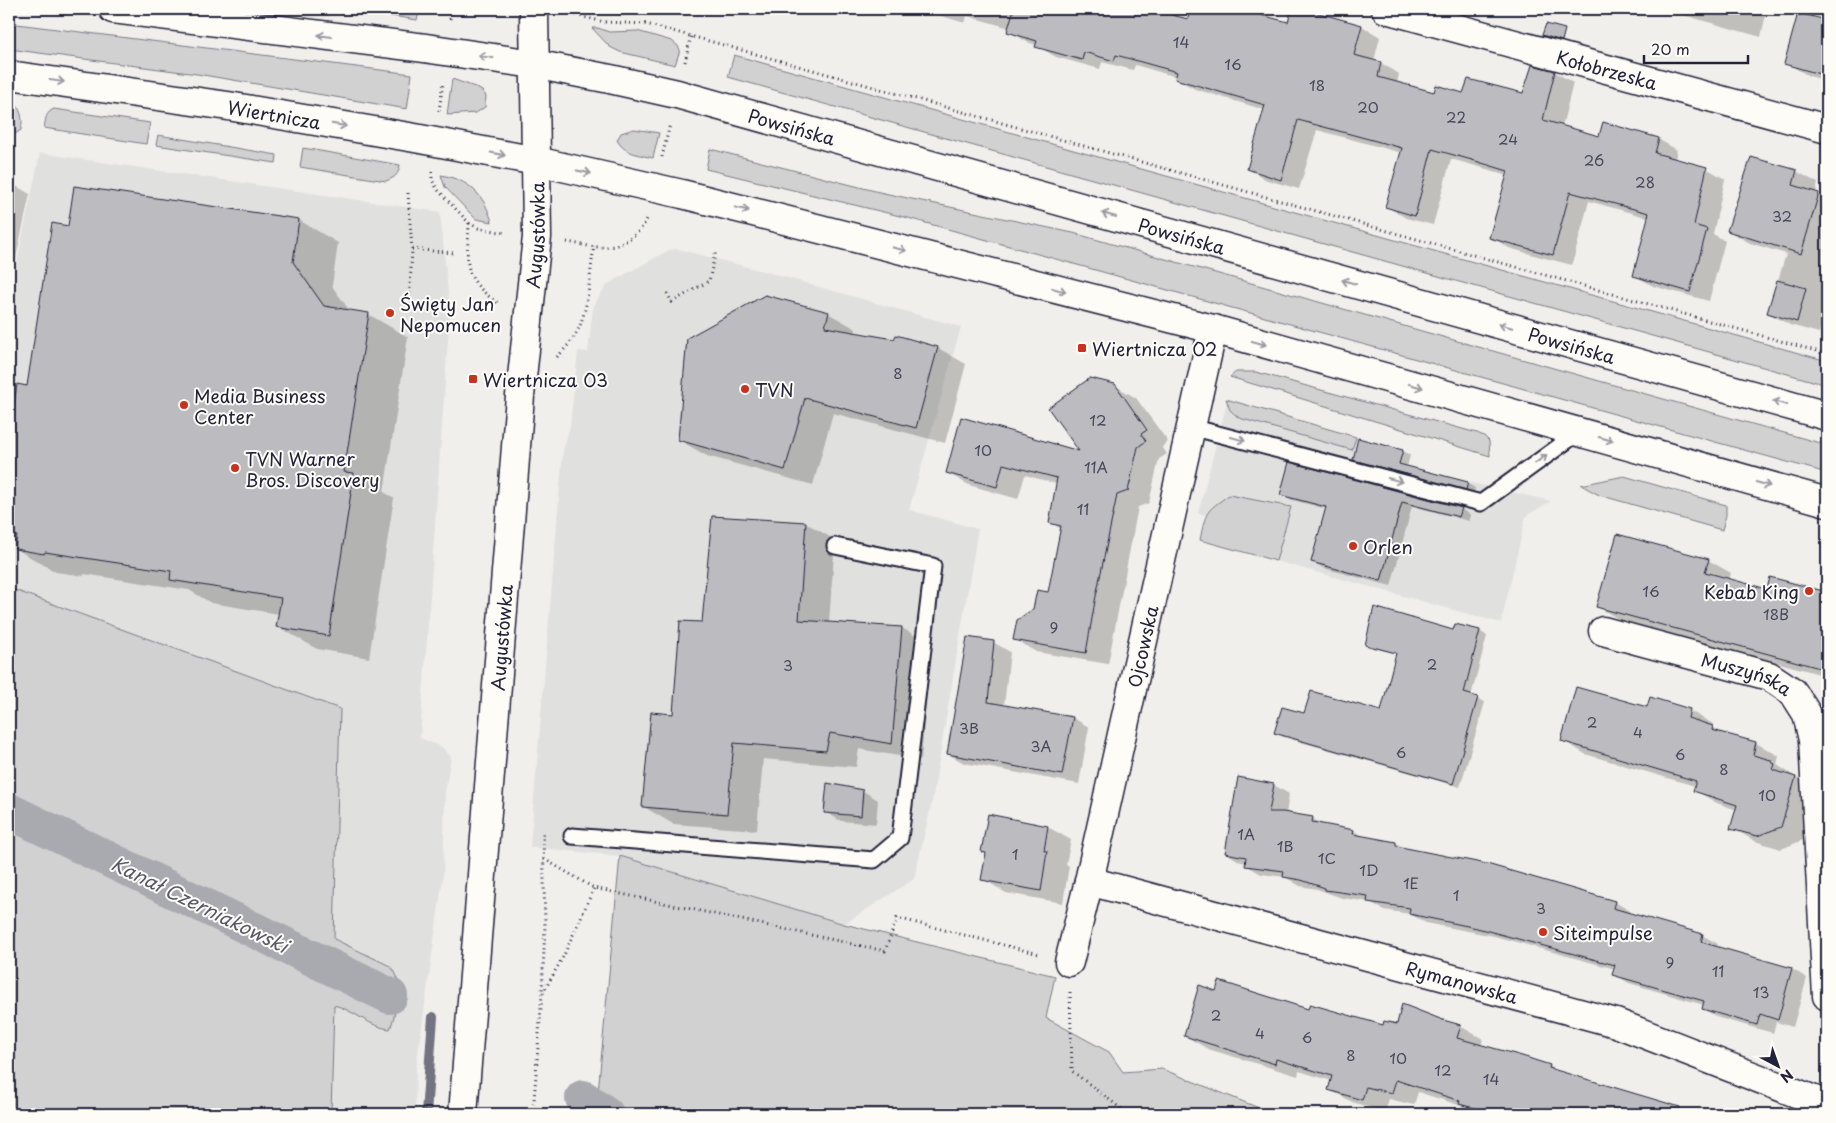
<svg xmlns="http://www.w3.org/2000/svg" width="1836" height="1123" font-family="'Playpen Sans',sans-serif">
	<style>
		.built { fill: #e0e0df }
		.green { fill: #d2d1d1; stroke: #7a7a86 }
		.shadow { fill: #0003 }
		.lines { fill: none; stroke-linecap: round; stroke-linejoin: round }
		.stream { stroke: #737381; stroke-width: 10 }
		.canal { stroke: #a9a9b0; stroke-width: 36 }
		.building { fill: #bcbcc0; stroke: #22223b }
		.service-casing { stroke: #22223b; stroke-width: 19 }
		.minor-casing { stroke: #22223b; stroke-width: 31 }
		.tertiary-casing { stroke: #22223b; stroke-width: 31 }
		.secondary-casing { stroke: #22223b; stroke-width: 31 }
		.path { stroke: #22223b; stroke-width: 3; stroke-dasharray: 1 4; stroke-linecap: butt }
		.service { stroke: #fdfcf7; stroke-width: 15 }
		.minor { stroke: #fdfcf7; stroke-width: 28 }
		.tertiary { stroke: #fdfcf7; stroke-width: 28 }
		.secondary { stroke: #fdfcf7; stroke-width: 28 }
		.oneway { stroke: #9a9aa2 }
		.poi-dot { fill: #c8321e; stroke: #fdfcf7; stroke-width: 2 }
		.labels { text-anchor: middle; dominant-baseline: central; stroke-width: 4; stroke-linejoin: round; paint-order: stroke }
		.number-label { font-size: 15px; fill: #48485c }
		.street-label { font-size: 18px; fill: #22223b; stroke: #fdfcf7 }
		.poi-label { font-size: 18px; fill: #22223b; stroke: #fdfcf7; text-anchor: start }
		.water-label { font-size: 19px; font-style: italic; fill: #58586a; stroke: #fdfcf7 }
	</style>
	<rect width="100%" height="100%" fill="#f0efec"/>
	<filter id="ink" filterUnits="userSpaceOnUse"><feTurbulence type="fractalNoise" baseFrequency=".02" numOctaves="2"/><feDisplacementMap in="SourceGraphic" scale="10" xChannelSelector="R" yChannelSelector="G"/><feConvolveMatrix kernelMatrix="1 2 1 2 8 2 1 2 1" color-interpolation-filters="sRGB"/></filter>
	<g filter="url(#ink)">
		<g class="built">
			<polygon points="40,153 440,212 450,312 420,738 442,747 451,757 445,792 443,877 416,1068 415,1114 331,1114 334,1005 347,1009 379,1028 388,965 334,939 340,709 9,588 9,300"/>
			<polygon points="678,249 770,273 961,327 909,510 978,529 932,802 914,879 844,924 620,856 530,847 563,451 570,426 578,351 588,352 593,307 600,295 608,284 669,250"/>
			<polygon points="1227,403 1230,410 1239,418 1352,450 1356,437 1403,450 1400,464 1468,482 1551,501 1526,516 1501,623 1276,561 1291,507 1213,507 1205,515 1198,513"/>
		</g>
		<g class="green">
			<polygon points="347,9 399,9 419,12 417,20"/>
			<polygon points="9,23 412,74 407,109 197,74 9,49"/>
			<polygon points="592,28 598,28 609,32 637,31 672,41 678,46 680,50 675,65 620,52 610,47"/>
			<polygon points="734,55 1827,361 1827,385 728,77"/>
			<polygon points="452,79 475,87 482,91 486,96 485,107 476,113 447,115"/>
			<path d="M9,103L16,104C22,113 23,120 21,130L12,136H9Z"/>
			<path d="M54,109L150,123L146,144L44,128C46,119 45,113 54,109Z"/>
			<path d="M634,129L659,133L653,158C640,155 623,153 617,140L621,133Z"/>
			<polygon points="158,135 277,155 276,163 156,145"/>
			<path d="M303,148L400,165C398,175 396,177 386,181L300,167Z"/>
			<polygon points="710,149 879,192 1073,233 1827,445 1827,473 908,218 706,169"/>
			<path d="M441,175C469,180 484,194 492,222L476,219L470,213L445,187Z"/>
			<polygon points="1236,372 1256,372 1477,433 1484,436 1489,441 1490,456 1230,377"/>
			<polygon points="1226,399 1356,437 1352,450 1239,418 1230,410"/>
			<polygon points="1624,476 1726,505 1726,515 1722,530 1599,495 1581,485"/>
			<path d="M1229,495L1291,507L1276,561L1200,540C1206,511 1205,512 1229,495Z"/>
			<path d="M9,588L340,709L334,939L388,965C393,969 396,972 397,978C400,991 395,1017 390,1029C369,1027 354,1010 334,1005L331,1114H9Z"/>
			<polygon points="620,856 844,924 1055,976 1046,1018 1109,1052 1123,1072 1162,1069 1274,1114 596,1114"/>
		</g>
		<g class="shadow">
			<polygon points="918,9 1127,9 1160,18 1200,24 1289,24 1293,9 1299,9 1362,26 1380,37 1374,61 1381,63 1399,74 1397,83 1439,94 1523,95 1555,72 1573,83 1562,127 1600,138 1658,139 1677,150 1675,159 1706,168 1725,179 1713,234 1725,241 1709,301 1653,286 1634,275 1649,218 1589,201 1572,265 1541,257 1509,248 1491,237 1508,175 1451,159 1433,225 1406,218 1387,207 1402,153 1317,130 1299,189 1267,180 1248,169 1265,110 1195,89 1176,79 1177,77 1135,65 1133,70 1102,62 1100,69 1056,57 1037,46 1037,45 1027,42 1009,31 1010,28 967,16 965,23"/>
			<polygon points="1662,9 1767,9 1761,37"/>
			<polygon points="1799,14 1827,21 1827,81 1809,76 1786,63"/>
			<polygon points="1796,171 1818,183 1816,193 1827,199 1827,302 1819,333 1790,325 1768,313 1786,254 1750,243 1728,231"/>
			<polygon points="9,182 30,194 9,290"/>
			<polygon points="299,220 338,243 332,286 350,311 368,314 408,337 384,492 394,498 369,658 317,649 277,626 279,614 211,603 189,590 84,574 84,576 56,572 16,549 18,541 9,536 9,425 12,426 28,387 69,227"/>
			<polygon points="828,313 856,329 855,333 895,340 896,336 938,348 966,364 945,443 833,413 813,485 707,456 679,440"/>
			<polygon points="1114,385 1136,398 1168,442 1162,447 1167,454 1159,459 1149,503 1138,507 1108,664 1036,652 1015,639 1034,610 1049,594 1061,529 1051,523 1057,484 1025,475 1018,499 969,485 947,473 962,419 1082,453"/>
			<polygon points="1359,439 1403,451 1410,455 1407,467 1468,484 1475,488 1474,493 1362,463 1354,459"/>
			<polygon points="1290,464 1461,509 1471,515 1469,521 1412,506 1391,586 1323,568 1313,562 1327,509 1292,500 1282,494"/>
			<polygon points="806,523 835,540 829,623 902,628 931,645 921,760 859,749 856,767 763,759 757,830 673,824 644,807 703,624"/>
			<polygon points="1708,560 1731,573 1729,580 1768,591 1771,579 1827,593 1827,676 1620,620 1598,607"/>
			<polygon points="1456,625 1480,631 1487,636 1471,696 1485,702 1460,787 1283,737 1276,732 1305,714 1382,712 1397,654 1374,648 1367,644 1454,631"/>
			<polygon points="993,642 1010,652 1004,706 1073,718 1089,727 1079,784 964,763 948,754"/>
			<polygon points="1647,708 1690,711 1713,724 1712,727 1727,735 1756,743 1779,756 1777,765 1819,792 1803,840 1781,849 1755,841 1732,828 1737,810 1717,803 1694,790 1695,786 1585,754 1562,740"/>
			<polygon points="1274,785 1289,794 1286,814 1312,818 1325,826 1354,831 1366,838 1396,843 1407,850 1615,902 1630,911 1629,914 1702,935 1718,944 1717,948 1792,969 1807,978 1793,1027 1776,1022 1773,1033 1719,1018 1703,1009 1704,1005 1629,983 1614,974 1615,969 1494,936 1426,923 1410,914 1384,910 1370,902 1342,898 1317,889 1300,886 1285,877 1261,874 1246,865 1246,862 1241,862 1226,853"/>
			<polygon points="863,791 878,800 876,824 841,821 825,812"/>
			<polygon points="1048,827 1071,840 1066,864 1069,866 1063,903 1006,893 983,879 987,855 983,852"/>
			<polygon points="1217,992 1384,1026 1460,1026 1483,1039 1481,1046 1549,1066 1560,1072 1663,1114 1478,1114 1468,1108 1418,1092 1414,1105 1389,1099 1385,1112 1352,1102 1329,1089 1332,1081 1299,1071 1298,1076 1208,1049 1185,1036"/>
		</g>
		<g class="lines">
			<polyline class="stream" points="426,1114 433,1017"/>
			<g class="canal">
				<polyline points="9,811 390,996"/>
				<polyline points="583,1098 606,1114"/>
			</g>
		</g>
		<g class="building">
			<polygon points="1014,9 1149,9 1188,19 1190,9 1237,9 1288,22 1292,9 1304,9 1362,25 1354,55 1381,62 1378,77 1434,92 1436,85 1463,93 1468,79 1523,93 1532,65 1555,71 1543,120 1599,136 1603,122 1659,138 1655,153 1707,167 1694,225 1707,229 1690,292 1633,276 1649,213 1570,192 1553,255 1489,238 1508,171 1472,160 1432,149 1415,216 1385,207 1402,148 1298,120 1281,180 1247,169 1265,105 1175,79 1177,72 1116,55 1114,61 1084,52 1082,60 1035,47 1037,41 1007,32"/>
			<polygon points="1798,13 1827,20 1827,76 1784,64"/>
			<polygon points="1546,24 1565,29 1562,41 1542,35"/>
			<polygon points="1751,157 1797,170 1793,185 1819,193 1801,254 1727,231"/>
			<polygon points="74,186 299,219 293,262 324,306 369,313 344,472 354,473 329,636 276,627 281,598 170,580 171,571 45,552 44,554 15,549 17,536 9,535 9,438 17,384 27,386 52,223 68,226"/>
			<polygon points="1777,280 1806,288 1797,322 1767,313"/>
			<polygon points="765,295 829,312 825,327 894,339 896,335 938,347 916,428 805,398 785,470 678,440 687,338"/>
			<polygon points="1090,378 1115,384 1147,430 1141,434 1146,441 1138,447 1128,491 1117,495 1095,601 1086,653 1013,640 1017,620 1033,609 1037,590 1048,592 1061,526 1049,523 1057,478 1003,464 997,487 946,473 961,417 1079,451 1048,408"/>
			<polygon points="1358,438 1403,450 1399,464 1468,482 1466,490 1353,460"/>
			<polygon points="1289,462 1462,508 1459,517 1402,502 1381,581 1311,562 1326,507 1280,495"/>
			<polygon points="712,516 806,522 799,620 902,627 892,744 830,733 826,751 734,743 727,814 642,807 651,712 673,714 680,621 702,622"/>
			<polygon points="1617,534 1709,559 1705,572 1767,589 1770,577 1827,592 1827,670 1596,607"/>
			<polygon points="1374,607 1453,630 1455,624 1480,630 1464,693 1478,697 1453,784 1274,733 1282,707 1304,713 1311,691 1381,711 1396,653 1365,645"/>
			<polygon points="967,637 994,641 988,702 1073,717 1062,775 947,754"/>
			<polygon points="1576,687 1647,707 1650,697 1690,709 1688,718 1713,726 1712,730 1756,742 1753,755 1771,760 1771,762 1775,764 1773,770 1796,777 1781,827 1757,836 1730,829 1737,805 1693,791 1696,781 1561,741"/>
			<polygon points="1238,777 1274,784 1269,812 1283,812 1313,817 1312,822 1354,830 1353,834 1396,842 1396,846 1487,864 1615,901 1613,908 1703,934 1701,942 1792,968 1778,1020 1760,1014 1757,1025 1702,1009 1704,1001 1612,975 1615,965 1477,928 1409,914 1410,908 1367,902 1368,896 1325,890 1325,888 1301,880 1283,877 1284,871 1245,866 1246,857 1225,853"/>
			<polygon points="827,783 863,790 861,816 824,813"/>
			<polygon points="988,814 1048,826 1044,851 1047,851 1041,891 981,880 986,853 981,852"/>
			<polygon points="1219,981 1308,1009 1310,1004 1383,1025 1384,1021 1397,1024 1402,1004 1443,1020 1461,1025 1457,1038 1522,1056 1550,1065 1549,1068 1680,1107 1679,1114 1497,1114 1459,1104 1460,1101 1396,1080 1392,1093 1366,1087 1362,1100 1328,1090 1332,1076 1276,1059 1275,1064 1184,1036 1199,985 1216,991"/>
		</g>
		<g class="lines">
			<g class="service-casing">
				<g id="service">
					<polyline points="1191,427 1481,503 1579,432"/>
					<polyline points="572,836 874,860 900,838 933,566 835,546"/>
				</g>
			</g>
			<g class="minor-casing">
				<g id="minor">
					<path id="s1" d="M1386,9L1827,129"/>
					<path id="s2" d="M1603,631L1769,676L1793,692L1807,714L1813,740L1827,996"/>
					<path id="s3" d="M1089,881L1616,1023L1827,1105"/>
					<path id="s4" d="M1069,962L1089,881L1213,329"/>
				</g>
			</g>
			<g class="tertiary-casing">
				<g id="tertiary">
					<path id="s5" d="M463,1114L520,396L537,237L534,9"/>
				</g>
			</g>
			<g class="secondary-casing">
				<g id="secondary">
					<path id="s6" d="M113,9L425,48L534,64L610,79L677,94L1827,416"/>
					<path id="s7" d="M9,75L228,106L415,138L536,161L682,194L1213,329L1827,502"/>
				</g>
			</g>
			<g class="path">
				<polyline points="657,12 658,9"/>
				<polyline points="566,13 605,22 646,24 720,44 1827,354"/>
				<polyline points="450,19 452,9"/>
				<polyline points="685,62 691,36"/>
				<polyline points="439,111 443,83"/>
				<polyline points="662,157 670,124"/>
				<polyline points="432,172 432,180 438,190 469,223 478,228 506,233"/>
				<polyline points="408,193 412,249 409,305"/>
				<path d="M469,223C467,265 461,277 499,304"/>
				<path d="M567,242C579,244 594,248 606,247C623,246 640,234 647,219"/>
				<polyline points="412,249 454,253"/>
				<polyline points="667,293 672,302 709,281 716,250"/>
				<path d="M557,357C565,349 573,340 578,330C589,307 590,271 594,246"/>
				<polyline points="544,859 594,888 885,951 897,918 1039,954"/>
				<polyline points="1070,992 1072,1071 1128,1114"/>
				<polyline points="543,993 564,955 594,888"/>
				<polyline points="533,1114 542,994 545,926 543,833"/>
			</g>
			<use href="#service" class="service"/>
			<use href="#minor" class="minor"/>
			<use href="#tertiary" class="tertiary"/>
			<use href="#secondary" class="secondary"/>
		</g>
		<defs><path id="oneway-shaft" d="M-6 0H5M1.5-3L5.5 0L1.5 3" fill="none" stroke-width="1.6" stroke-linecap="round" stroke-linejoin="round" transform="scale(1.25)"/></defs>
		<g class="oneway">
			<use href="#oneway-shaft" transform="translate(325 36) rotate(-173)"/>
			<use href="#oneway-shaft" transform="translate(486 57) rotate(-172)"/>
			<use href="#oneway-shaft" transform="translate(57 81) rotate(8)"/>
			<use href="#oneway-shaft" transform="translate(339 125) rotate(10)"/>
			<use href="#oneway-shaft" transform="translate(498 154) rotate(11)"/>
			<use href="#oneway-shaft" transform="translate(584 172) rotate(12)"/>
			<use href="#oneway-shaft" transform="translate(742 209) rotate(14)"/>
			<use href="#oneway-shaft" transform="translate(1109 215) rotate(-164)"/>
			<use href="#oneway-shaft" transform="translate(899 249) rotate(14)"/>
			<use href="#oneway-shaft" transform="translate(1349 282) rotate(-164)"/>
			<use href="#oneway-shaft" transform="translate(1059 290) rotate(15)"/>
			<use href="#oneway-shaft" transform="translate(1506 326) rotate(-164)"/>
			<use href="#oneway-shaft" transform="translate(1259 343) rotate(16)"/>
			<use href="#oneway-shaft" transform="translate(1416 386) rotate(16)"/>
			<use href="#oneway-shaft" transform="translate(1780 403) rotate(-164)"/>
			<use href="#oneway-shaft" transform="translate(1238 439) rotate(15)"/>
			<use href="#oneway-shaft" transform="translate(1606 439) rotate(16)"/>
			<use href="#oneway-shaft" transform="translate(1541 459) rotate(-36)"/>
			<use href="#oneway-shaft" transform="translate(1395 480) rotate(15)"/>
			<use href="#oneway-shaft" transform="translate(1763 484) rotate(16)"/>
		</g>
	</g>
	<g class="poi-dot">
		<circle cx="390" cy="313" r="5"/>
		<rect x="1077" y="343" width="10" height="10" rx="2.5"/>
		<rect x="468" y="374" width="10" height="10" rx="2.5"/>
		<circle cx="745" cy="389" r="5"/>
		<circle cx="184" cy="405" r="5"/>
		<circle cx="235" cy="468" r="5"/>
		<circle cx="1353" cy="546" r="5"/>
		<circle cx="1809" cy="591" r="5"/>
		<circle cx="1543" cy="932" r="5"/>
	</g>
	<g class="labels">
		<g class="number-label">
			<text x="1181" y="41">14</text>
			<text x="1233" y="63">16</text>
			<text x="1317" y="84">18</text>
			<text x="1368" y="106">20</text>
			<text x="1456" y="116">22</text>
			<text x="1508" y="138">24</text>
			<text x="1594" y="159">26</text>
			<text x="1645" y="181">28</text>
			<text x="1782" y="215">32</text>
			<text x="898" y="372">8</text>
			<text x="1098" y="419">12</text>
			<text x="983" y="449">10</text>
			<text x="1096" y="466">11A</text>
			<text x="1083" y="508">11</text>
			<text x="1651" y="590">16</text>
			<text x="1776" y="613">18B</text>
			<text x="1054" y="626">9</text>
			<text x="1432" y="663">2</text>
			<text x="788" y="664">3</text>
			<text x="1592" y="721">2</text>
			<text x="969" y="727">3B</text>
			<text x="1638" y="731">4</text>
			<text x="1041" y="745">3A</text>
			<text x="1401" y="751">6</text>
			<text x="1680" y="753">6</text>
			<text x="1724" y="768">8</text>
			<text x="1767" y="794">10</text>
			<text x="1246" y="833">1A</text>
			<text x="1285" y="845">1B</text>
			<text x="1015" y="853">1</text>
			<text x="1327" y="857">1C</text>
			<text x="1369" y="869">1D</text>
			<text x="1411" y="882">1E</text>
			<text x="1456" y="894">1</text>
			<text x="1541" y="907">3</text>
			<text x="1670" y="961">9</text>
			<text x="1718" y="970">11</text>
			<text x="1761" y="991">13</text>
			<text x="1216" y="1014">2</text>
			<text x="1260" y="1032">4</text>
			<text x="1307" y="1036">6</text>
			<text x="1351" y="1054">8</text>
			<text x="1398" y="1057">10</text>
			<text x="1443" y="1069">12</text>
			<text x="1491" y="1078">14</text>
		</g>
		<g class="street-label">
			<text stroke="none"><textPath href="#s1" startOffset="229">Kołobrzeska</textPath></text>
			<text stroke="none"><textPath href="#s7" startOffset="268">Wiertnicza</textPath></text>
			<text stroke="none"><textPath href="#s6" startOffset="690">Powsińska</textPath></text>
			<text stroke="none"><textPath href="#s5" startOffset="882">Augustówka</textPath></text>
			<text stroke="none"><textPath href="#s6" startOffset="1095">Powsińska</textPath></text>
			<text stroke="none"><textPath href="#s6" startOffset="1500">Powsińska</textPath></text>
			<text stroke="none"><textPath href="#s5" startOffset="478">Augustówka</textPath></text>
			<text stroke="none"><textPath href="#s4" startOffset="324">Ojcowska</textPath></text>
			<text stroke="none"><textPath href="#s2" startOffset="150">Muszyńska</textPath></text>
			<text stroke="none"><textPath href="#s3" startOffset="386">Rymanowska</textPath></text>
		</g>
		<g class="poi-label">
			<text x="400" y="303">Święty Jan<tspan x="400" dy="21">Nepomucen</tspan></text>
			<text x="1092" y="348">Wiertnicza 02</text>
			<text x="483" y="379">Wiertnicza 03</text>
			<text x="755" y="389">TVN</text>
			<text x="194" y="395">Media Business<tspan x="194" dy="21">Center</tspan></text>
			<text x="245" y="458">TVN Warner<tspan x="245" dy="21">Bros. Discovery</tspan></text>
			<text x="1363" y="546">Orlen</text>
			<text x="1799" y="591" text-anchor="end">Kebab King</text>
			<text x="1553" y="932">Siteimpulse</text>
		</g>
		<g class="water-label">
			<text transform="translate(200 904) rotate(26)">Kanał Czerniakowski</text>
		</g>
	</g>
	<rect width="1836" height="1123" fill="none" stroke="#fdfcf7" stroke-width="30"/>
	<rect x="15" y="15" width="1806" height="1093" fill="none" stroke="#22223b" stroke-width="2" filter="url(#ink)"/>
	<g transform="translate(1778 1066) rotate(139)" stroke="#fdfcf7" stroke-width="4" paint-order="stroke">
	<path d="M0-4L9 19L0 12L-9 19Z" fill="#22223b"/>
	<text y="-8" font-size="14" font-weight="bold" text-anchor="middle" fill="#22223b">N</text>
	</g>
	<path d="M1644 55v8h104v-8" fill="none" stroke="#22223b" stroke-width="2.5"/>
	<text x="1651" y="55" font-size="15" fill="#22223b" stroke="#fdfcf7" stroke-width="4" paint-order="stroke">20 m</text>
</svg>
